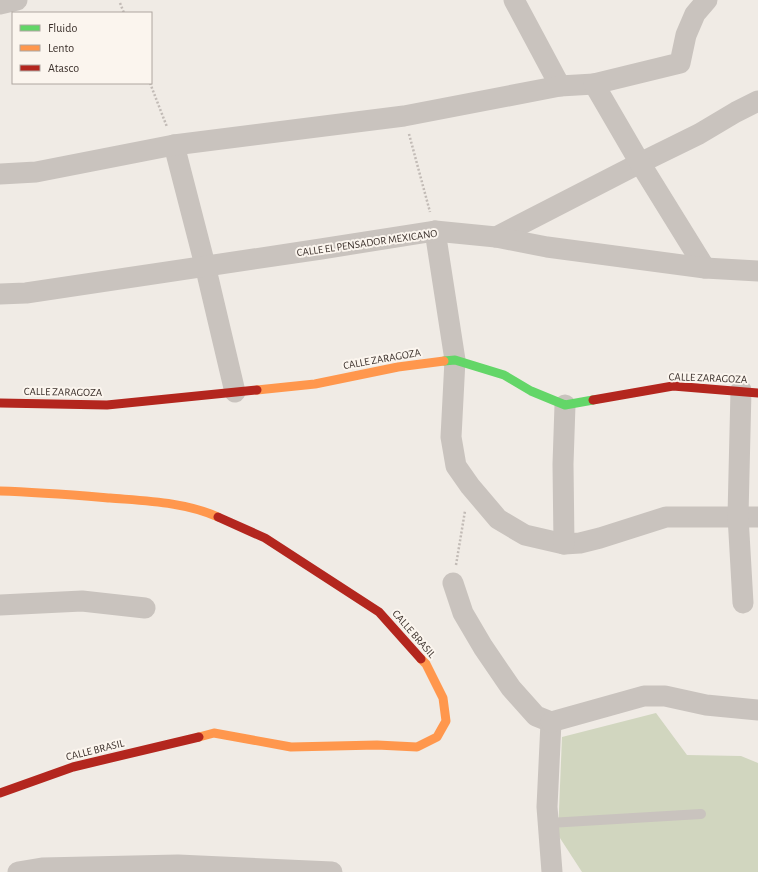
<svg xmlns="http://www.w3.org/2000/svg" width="758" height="872" font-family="'Alegreya Sans',sans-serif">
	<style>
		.green { fill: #d1d6bf }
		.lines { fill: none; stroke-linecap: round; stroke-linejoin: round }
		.path { stroke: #c2bbb6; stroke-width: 2.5; stroke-dasharray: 2 2; stroke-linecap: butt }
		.lane { stroke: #c9c3be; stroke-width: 10 }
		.street { stroke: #c9c3be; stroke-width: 21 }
		.fast { stroke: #63d668; stroke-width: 9 }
		.slow { stroke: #ff974d; stroke-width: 9 }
		.jam { stroke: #b3261e; stroke-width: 9 }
		.labels { text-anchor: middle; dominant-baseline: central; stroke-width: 4; stroke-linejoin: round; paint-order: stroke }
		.street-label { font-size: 11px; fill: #3b302b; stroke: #fbf5ee }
	</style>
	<rect width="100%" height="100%" fill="#f0ebe5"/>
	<polygon class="green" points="656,713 687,755 741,756 758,763 758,872 582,872 558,835 562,737"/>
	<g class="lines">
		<g class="path">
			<polyline points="120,3 124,13"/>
			<polyline points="150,83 167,127"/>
			<polyline points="409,134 430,212"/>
			<polyline points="456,565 465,511"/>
		</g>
		<polyline class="lane" points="549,823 701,814"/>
		<g class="street">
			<polyline points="514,0 560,86"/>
			<polyline points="0,4 17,0"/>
			<polyline points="174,145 205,265 235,392"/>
			<polyline points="0,174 36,172 174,145 404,116 560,86 594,84"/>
			<polyline points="435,231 455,360 451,437 456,466 470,486 498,519 525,535 564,544 580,543 600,538 666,517 758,517"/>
			<polyline points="496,237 640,163 699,134 736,112 758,101"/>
			<polyline points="705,268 640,163 594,84 680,63 686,35 695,14 707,0"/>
			<polyline points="0,294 26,293 321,249 435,231 496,237 547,247 705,268 758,271"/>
			<polyline points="741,390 738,516 743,603"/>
			<polyline points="564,544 563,464 565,405"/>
			<polyline points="453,583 463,613 483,647 511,688 536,716 551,722 547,807 552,872"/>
			<polyline points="0,605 82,601 145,608"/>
			<polyline points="551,722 644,696 665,696 706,705 758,710"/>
			<polyline points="18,872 42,868 178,865 332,872"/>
		</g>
		<polyline class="fast" points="444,361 455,360 504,375 531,391 565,405 593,400"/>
		<g class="slow">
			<polyline points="257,390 315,384 398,367 444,361"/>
			<path d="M0,491C37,492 73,495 110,498C146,501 185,502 218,517"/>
			<polyline points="199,737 214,733 291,747 377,745 417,747 437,737 446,721 443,698 426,664 421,659"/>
		</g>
		<g class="jam">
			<polyline points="593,400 673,386 758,393"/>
			<polyline points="0,403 107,405 257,390"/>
			<polyline points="218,517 265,538 379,612 421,659"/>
			<polyline points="0,793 73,767 199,737"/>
		</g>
	</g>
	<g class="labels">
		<g class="street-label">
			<text transform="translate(367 243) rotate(-8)">CALLE EL PENSADOR MEXICANO</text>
			<text transform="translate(382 359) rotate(-10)">CALLE ZARAGOZA</text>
			<text transform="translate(708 378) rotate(2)">CALLE ZARAGOZA</text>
			<text transform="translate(63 392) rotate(1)">CALLE ZARAGOZA</text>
			<text transform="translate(414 634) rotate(49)">CALLE BRASIL</text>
			<text transform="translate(95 750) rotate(-14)">CALLE BRASIL</text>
		</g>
	</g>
	<rect x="12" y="12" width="140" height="72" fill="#fbf5ee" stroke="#aea6a0"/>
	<rect x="20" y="25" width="20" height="6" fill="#63d668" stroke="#aea6a0"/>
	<text x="48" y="32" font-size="12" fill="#3b302b">Fluido</text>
	<rect x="20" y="45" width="20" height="6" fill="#ff974d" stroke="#aea6a0"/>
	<text x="48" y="52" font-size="12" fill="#3b302b">Lento</text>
	<rect x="20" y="65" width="20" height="6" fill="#b3261e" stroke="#aea6a0"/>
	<text x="48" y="72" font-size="12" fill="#3b302b">Atasco</text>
</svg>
